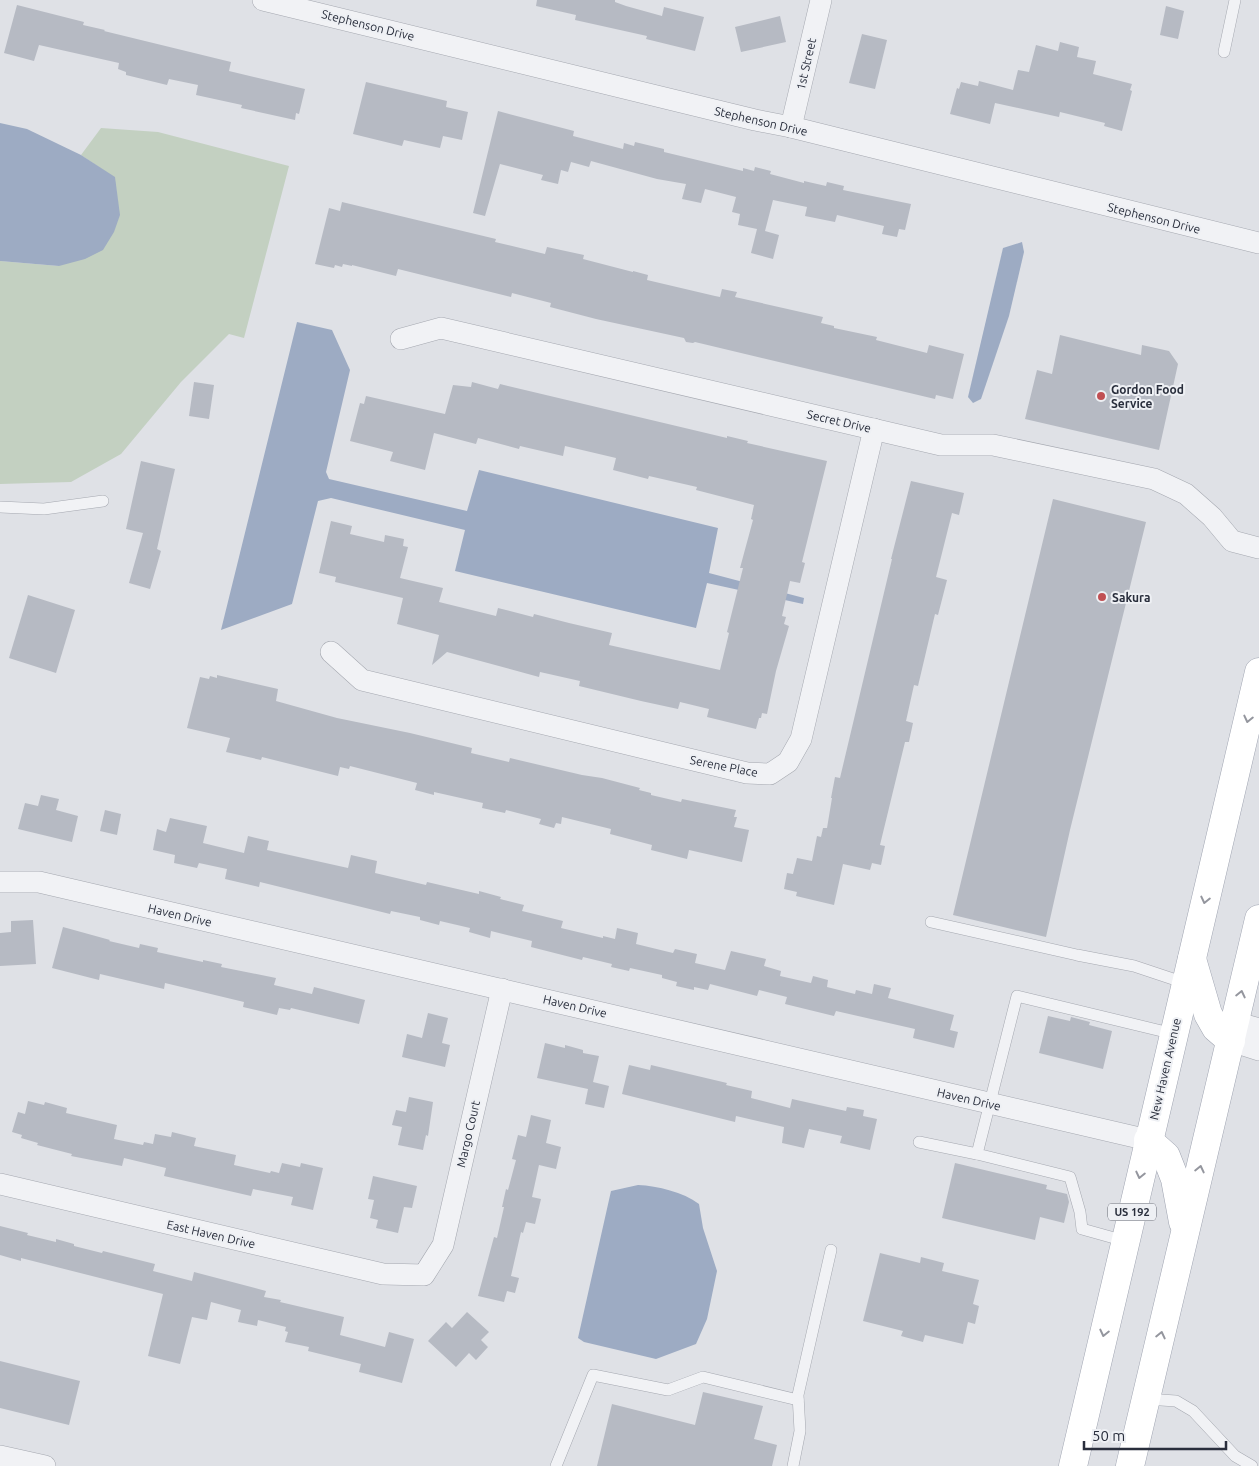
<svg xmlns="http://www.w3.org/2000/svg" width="1259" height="1466" font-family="Ubuntu,sans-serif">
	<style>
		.green { fill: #c3d0c1 }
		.water { fill: #9dabc3 }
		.building { fill: #b6bac3 }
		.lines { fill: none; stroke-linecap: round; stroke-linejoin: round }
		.service-casing { stroke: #a5a8b0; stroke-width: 12 }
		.minor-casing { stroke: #a5a8b0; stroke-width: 22 }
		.primary-casing { stroke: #9fa4b1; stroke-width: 29 }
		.service { stroke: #f1f2f5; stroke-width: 11 }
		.minor { stroke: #f1f2f5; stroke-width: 21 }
		.primary { stroke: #fff; stroke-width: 28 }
		.oneway { stroke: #94969e }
		.poi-dot { fill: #c04f53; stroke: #eef0f4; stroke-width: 2 }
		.labels { text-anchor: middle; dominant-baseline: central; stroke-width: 4; stroke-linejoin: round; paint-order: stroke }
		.shield { fill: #eef0f4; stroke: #646873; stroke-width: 1 }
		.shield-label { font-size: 11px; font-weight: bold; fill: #292e3c }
		.street-label { font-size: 12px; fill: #292e3c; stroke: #eef0f4 }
		.poi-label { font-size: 12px; font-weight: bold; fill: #292e3c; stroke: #eef0f4; text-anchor: start }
	</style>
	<rect width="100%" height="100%" fill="#dfe1e6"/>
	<polygon class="green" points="101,128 158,132 289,166 244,338 229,334 181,382 121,454 71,482 0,484 0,261 59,266 115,178 81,155"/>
	<g class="water">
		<polygon points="0,123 27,129 81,155 115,177 120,215 114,232 103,250 85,259 59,266 0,261"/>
		<polygon points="1022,242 1024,252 1009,316 981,399 973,403 968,397 1003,248"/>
		<polygon points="297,322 332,330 350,370 326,472 329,479 467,511 479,470 718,528 709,573 804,598 803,604 707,583 696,628 455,571 465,530 331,498 318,501 292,604 221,630"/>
		<path d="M638,1185C658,1186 683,1192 699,1204L703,1228L717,1271L707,1319L696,1344L656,1359L584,1342L578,1338L611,1191Z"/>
	</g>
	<g class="building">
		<polygon points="537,0 615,0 615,2 626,6 662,16 664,7 704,17 695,51 646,39 647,36 575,20 576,15 536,6"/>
		<polygon points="17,5 84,22 83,25 105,30 104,31 231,62 229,71 305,89 299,114 296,113 295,120 241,108 242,105 196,95 198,85 169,79 167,85 126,75 126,72 118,69 119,63 39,45 34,61 4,53"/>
		<polygon points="1166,6 1184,11 1178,39 1160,35"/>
		<polygon points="780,16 786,42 741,52 735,27"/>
		<polygon points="862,34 887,40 875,89 849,83"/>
		<polygon points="1060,42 1079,47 1077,57 1096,61 1093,74 1132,84 1130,90 1132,91 1122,131 1104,126 1105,123 1060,112 1059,117 995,103 990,124 950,114 957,88 959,89 961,82 978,86 979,81 1013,90 1018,70 1029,72 1036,45 1058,51"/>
		<polygon points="366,82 447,101 446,107 468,112 462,140 443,136 440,148 404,140 402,146 353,134"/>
		<polygon points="498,111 574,131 573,136 623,149 624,143 634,146 635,142 664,149 664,152 743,171 743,168 754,171 755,167 771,171 770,174 804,183 804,181 826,186 827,182 844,186 843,190 911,204 905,230 899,229 897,237 882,234 884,226 837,215 835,222 805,216 807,207 773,200 765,231 779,235 773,259 751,253 757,229 738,225 740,214 732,212 736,197 705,189 701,203 682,199 686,184 657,179 591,161 589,167 571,162 568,172 561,170 558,184 541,180 543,175 500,164 485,216 473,213"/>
		<polygon points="342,202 496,239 495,242 545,254 547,247 584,255 583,259 633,272 633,271 648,275 647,280 715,296 720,297 722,289 737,292 735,297 823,317 821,323 834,326 834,328 877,337 876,340 927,353 929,345 964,354 953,399 936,395 935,399 695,342 693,343 686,342 684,338 596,319 550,307 551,303 512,293 511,297 398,269 396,276 352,265 352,266 343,264 342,267 335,265 334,268 315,264 329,208 340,211"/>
		<polygon points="1060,335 1141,355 1142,345 1169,351 1178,364 1159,450 1025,419 1037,370 1052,374"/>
		<polygon points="194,382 214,385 209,419 189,416"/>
		<polygon points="472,382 498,389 500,384 727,438 727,436 748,441 747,443 827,461 802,562 805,563 800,583 790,581 782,616 786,617 784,624 789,626 776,671 767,714 762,713 761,718 759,718 756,729 707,717 709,709 680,702 678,709 641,701 579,686 580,681 540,672 539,677 447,652 432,665 439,635 397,624 403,598 335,582 336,577 319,573 331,521 352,526 350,534 384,542 385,535 404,539 403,546 408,547 400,578 443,588 439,602 496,616 498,608 533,617 534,614 569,623 612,633 609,645 720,670 729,633 727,632 743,568 740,568 753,520 751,519 754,505 696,490 697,487 649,476 648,479 613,470 616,458 565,446 563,456 520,446 519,449 478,438 476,444 434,433 425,470 390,461 393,452 350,441 360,403 364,404 366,396 445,414 453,385 471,387"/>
		<polygon points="141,461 175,469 157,549 161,551 150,589 129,583 143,533 126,529"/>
		<polygon points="911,481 964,493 959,515 952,513 936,577 947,580 938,615 935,614 918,686 914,685 906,721 913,723 909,742 905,742 880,845 885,846 881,865 872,863 870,870 843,864 834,905 796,896 797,892 784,889 787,873 793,874 797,858 812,861 817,836 821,837 823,828 827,828 832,798 831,798 835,777 840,778 892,559 891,559"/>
		<polygon points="1053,499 1146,522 1070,830 1046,937 953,915"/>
		<polygon points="28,595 75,610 56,673 9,658"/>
		<polygon points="217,675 278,689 276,701 337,718 410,733 472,748 471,753 509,762 510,758 582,775 602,778 640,788 639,790 651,793 651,795 681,802 682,799 736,810 734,817 737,817 734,827 749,830 742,862 689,850 687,859 651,850 652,845 610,834 611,829 562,817 561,824 556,823 554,828 539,824 541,819 506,810 505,813 482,808 483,803 434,792 434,795 415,790 417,783 350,766 349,769 340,767 338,776 262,757 261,760 226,752 230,738 187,728 200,677 209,679 210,676 217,678"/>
		<polygon points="41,795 59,799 56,810 78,816 72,842 18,829 25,803 38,806"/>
		<polygon points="105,810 121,814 117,835 100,831"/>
		<polygon points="170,818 207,826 203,843 244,853 248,836 269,841 267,850 348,868 351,855 377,861 375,873 426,885 427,882 479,894 479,891 501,897 500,899 524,905 522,911 563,921 561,928 603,938 603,936 615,939 617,928 638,933 636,944 673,953 675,949 697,954 695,963 725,970 731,951 766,959 764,966 781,971 780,976 811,983 813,976 828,980 827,987 855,994 856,990 872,994 874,984 891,988 888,998 954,1015 950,1030 958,1032 954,1048 913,1038 915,1029 836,1011 834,1016 785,1004 787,997 759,990 757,996 710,984 708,990 694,987 694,990 676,986 677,982 662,978 662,975 630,968 629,971 611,967 612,964 583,957 582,960 531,947 532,941 491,931 490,938 469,932 470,928 440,921 439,925 420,920 420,917 391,911 390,914 260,882 259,887 225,879 227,869 199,863 197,868 174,863 175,855 153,850 157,829 166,832"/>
		<polygon points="33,920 36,964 0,966 0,933 11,932 11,921"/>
		<polygon points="63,927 110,940 109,941 139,948 140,944 158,948 157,952 203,962 203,960 222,964 221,967 276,978 274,985 312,994 314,987 365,1000 359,1024 291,1008 290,1010 279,1008 277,1015 243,1007 244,1002 165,983 164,989 100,974 99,980 52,968"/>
		<polygon points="428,1013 448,1018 442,1043 450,1045 445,1067 402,1057 407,1034 422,1038"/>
		<polygon points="1048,1016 1070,1021 1071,1017 1090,1022 1089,1025 1112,1031 1103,1069 1039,1053"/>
		<polygon points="545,1043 565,1048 565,1045 583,1050 583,1053 599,1056 593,1082 609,1086 604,1108 585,1104 588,1089 537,1078"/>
		<polygon points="629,1065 650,1070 651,1065 727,1083 726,1085 752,1091 751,1098 790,1108 792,1099 846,1111 847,1107 864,1110 863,1116 877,1119 870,1150 840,1143 842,1136 809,1129 804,1148 782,1143 784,1127 736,1116 735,1122 622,1094"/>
		<polygon points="409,1097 433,1102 428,1136 426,1135 423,1150 398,1145 402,1127 392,1125 396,1110 406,1112"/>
		<polygon points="28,1101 44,1105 45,1102 67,1108 66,1113 117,1125 114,1139 143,1145 144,1142 153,1144 155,1134 171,1137 172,1132 196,1138 194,1146 236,1155 234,1165 270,1173 271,1171 279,1173 282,1163 300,1167 301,1163 323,1168 313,1210 291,1205 293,1197 253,1189 251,1196 164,1176 166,1168 124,1158 122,1166 71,1156 72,1154 37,1145 38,1143 21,1138 22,1135 12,1132 18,1112 25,1114"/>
		<polygon points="531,1115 551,1120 546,1143 561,1147 556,1169 539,1165 532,1197 541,1199 535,1224 526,1222 523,1233 521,1232 511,1276 519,1278 515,1293 507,1291 504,1302 478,1296 494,1237 497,1238 504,1207 502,1207 506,1189 508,1190 516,1160 512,1159 518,1135 526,1137"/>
		<polygon points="955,1163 1047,1185 1046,1189 1067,1194 1069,1202 1064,1223 1040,1217 1035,1240 942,1218"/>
		<polygon points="373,1176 417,1186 412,1208 404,1207 398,1233 376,1228 378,1220 370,1218 374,1200 368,1199"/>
		<polygon points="0,1226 28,1233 27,1235 56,1242 56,1239 74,1244 74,1246 102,1253 103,1251 155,1264 153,1271 192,1281 194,1272 266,1291 264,1297 281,1300 280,1302 344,1317 340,1335 385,1347 389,1332 414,1339 402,1383 359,1372 361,1364 308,1351 309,1347 285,1342 288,1332 285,1331 286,1327 258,1320 257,1326 238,1322 241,1310 211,1302 207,1320 192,1317 180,1364 148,1356 163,1294 21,1258 21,1261 0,1255"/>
		<polygon points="880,1253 920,1263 921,1257 944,1263 942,1271 979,1280 973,1304 979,1306 975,1324 968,1322 963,1344 925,1335 923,1342 901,1336 903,1331 863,1321"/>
		<polygon points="467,1312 489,1332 481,1340 488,1347 476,1360 469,1353 456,1367 428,1341 446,1322 452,1328"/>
		<polygon points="0,1361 80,1381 69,1425 0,1408"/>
		<polygon points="703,1392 763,1406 754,1439 777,1445 772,1466 597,1466 612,1404 695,1425"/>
	</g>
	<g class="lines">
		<g class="service-casing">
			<g id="service">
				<polyline points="1224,52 1235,0"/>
				<polyline points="0,507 44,509 103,501"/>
				<polyline points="931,922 1077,955 1134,966 1185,983"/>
				<polyline points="919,1142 977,1154"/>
				<polyline points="1125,1241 1082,1229 1080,1212 1070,1177 977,1154 1017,996 1174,1034"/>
				<polyline points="1146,1399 1176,1401 1193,1411 1235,1456 1252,1466"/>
				<polyline points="556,1466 593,1375 668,1390 703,1377 798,1400"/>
				<polyline points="793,1466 800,1431 798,1395 831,1250"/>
			</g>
		</g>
		<g class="minor-casing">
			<g id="minor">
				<polyline points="263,0 755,120 791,127 1259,243"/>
				<polyline points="791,127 821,0"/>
				<polyline points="401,339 441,328 941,445 993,445 1154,479 1186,494 1212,517 1232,541 1259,548"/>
				<polyline points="331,652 362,680 747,773 770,774 788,762 801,739 874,429"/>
				<polyline points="0,882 39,882 1148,1140"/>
				<polyline points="1235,1022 1259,1029"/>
				<polyline points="1231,1041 1259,1050"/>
				<polyline points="0,1184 383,1274 424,1275 443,1245 502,989"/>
				<polyline points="0,1456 45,1466"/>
			</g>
		</g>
		<g class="primary-casing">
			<g id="primary">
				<polyline points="1192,959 1208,1014 1216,1028 1231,1041"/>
				<polyline points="1148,1140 1166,1156 1175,1179 1183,1222"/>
				<polyline points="1073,1466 1259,672"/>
				<polyline points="1130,1466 1259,919"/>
			</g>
		</g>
		<use href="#service" class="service"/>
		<use href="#minor" class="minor"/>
		<use href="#primary" class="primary"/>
	</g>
	<defs><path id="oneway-chevron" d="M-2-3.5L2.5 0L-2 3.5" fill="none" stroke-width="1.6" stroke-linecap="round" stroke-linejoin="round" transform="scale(1.25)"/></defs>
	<g class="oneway">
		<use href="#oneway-chevron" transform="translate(1248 719) rotate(103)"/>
		<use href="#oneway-chevron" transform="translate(1205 900) rotate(103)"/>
		<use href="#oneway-chevron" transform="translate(1241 994) rotate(-77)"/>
		<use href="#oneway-chevron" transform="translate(1200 1169) rotate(-77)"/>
		<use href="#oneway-chevron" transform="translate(1140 1175) rotate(103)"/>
		<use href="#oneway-chevron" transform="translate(1104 1333) rotate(103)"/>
		<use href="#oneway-chevron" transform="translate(1161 1335) rotate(-77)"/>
	</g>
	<g class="poi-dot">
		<circle cx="1101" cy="396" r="5"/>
		<circle cx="1102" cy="597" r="5"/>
	</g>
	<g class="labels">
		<rect class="shield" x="1108" y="1203.5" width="48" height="17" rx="4"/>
		<g class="shield-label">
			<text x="1132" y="1212">US 192</text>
		</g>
		<g class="street-label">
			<text transform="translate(368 25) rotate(14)">Stephenson Drive</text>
			<text transform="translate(806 64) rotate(-77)">1st Street</text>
			<text transform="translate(761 121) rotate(13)">Stephenson Drive</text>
			<text transform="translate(1154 218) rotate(14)">Stephenson Drive</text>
			<text transform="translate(839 421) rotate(13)">Secret Drive</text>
			<text transform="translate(724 766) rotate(11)">Serene Place</text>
			<text transform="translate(180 915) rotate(13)">Haven Drive</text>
			<text transform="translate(575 1006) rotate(13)">Haven Drive</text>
			<text transform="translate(1165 1069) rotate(-77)">New Haven Avenue</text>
			<text transform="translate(969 1099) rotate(13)">Haven Drive</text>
			<text transform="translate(468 1134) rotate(-77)">Margo Court</text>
			<text transform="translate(211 1234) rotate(13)">East Haven Drive</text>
		</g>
		<g class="poi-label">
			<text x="1111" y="389">Gordon Food<tspan x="1111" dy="14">Service</tspan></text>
			<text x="1112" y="597">Sakura</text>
		</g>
	</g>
	<path d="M1084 1441v8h142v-8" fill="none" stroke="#292e3c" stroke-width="2.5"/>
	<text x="1092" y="1441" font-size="15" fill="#292e3c" stroke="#eef0f4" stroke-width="4" paint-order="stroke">50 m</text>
</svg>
